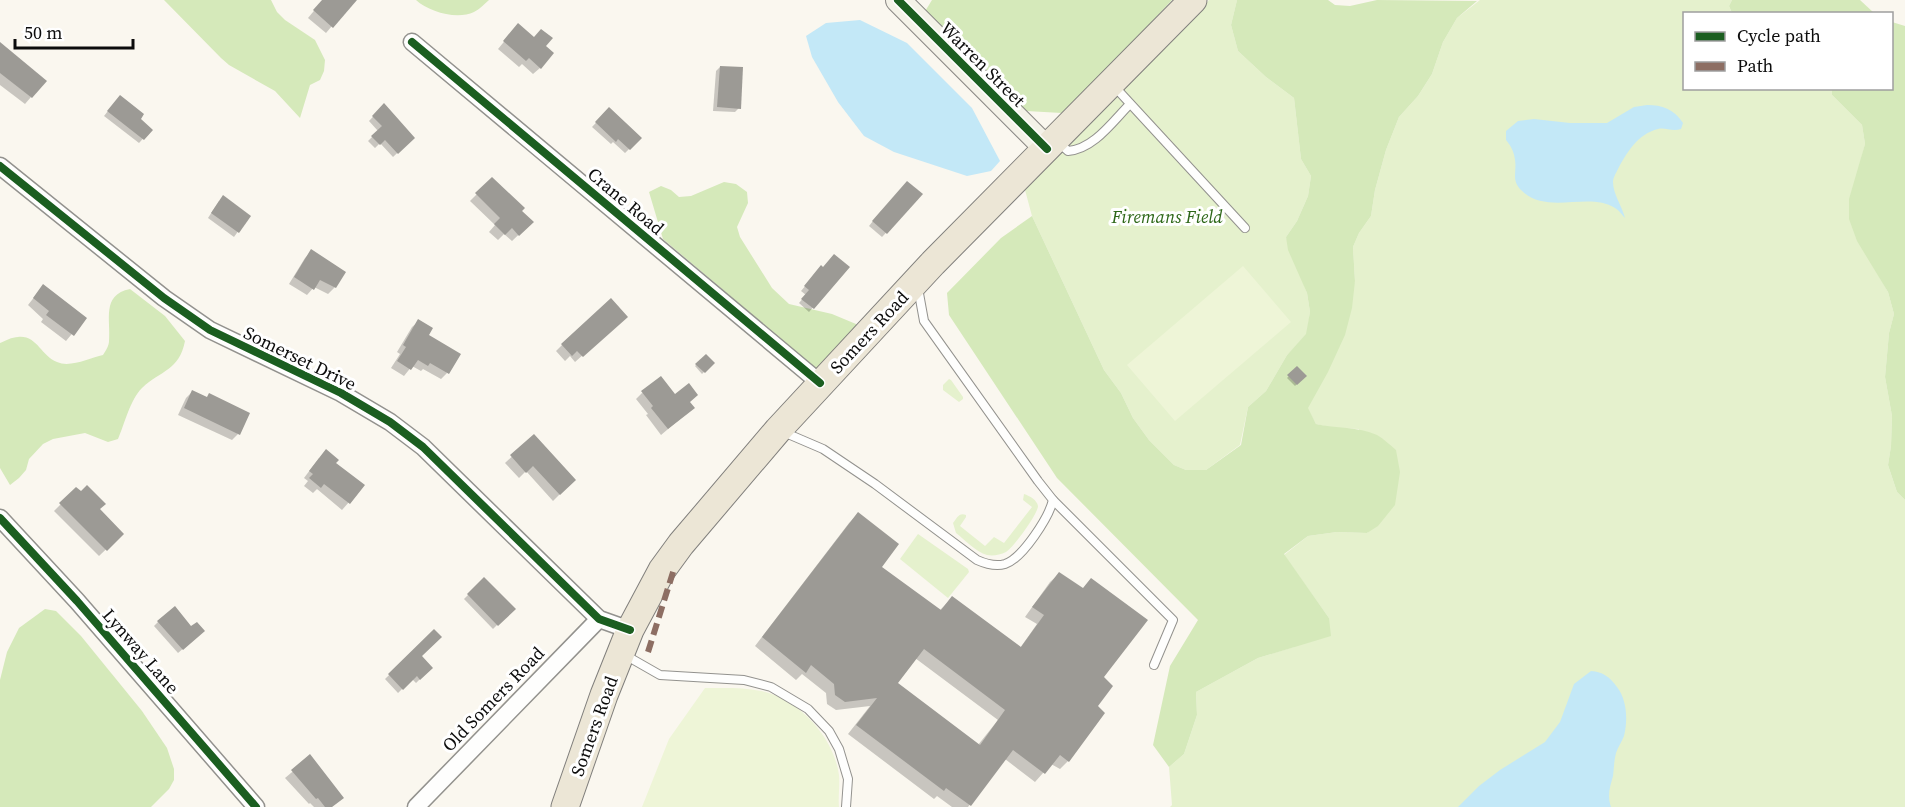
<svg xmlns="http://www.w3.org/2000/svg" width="1905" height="807" font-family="'Source Serif 4',serif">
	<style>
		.green { fill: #e5f1cd }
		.forest { fill: #d5e9ba }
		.pitch { fill: #eef5d7 }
		.water { fill: #c3e8f7 }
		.shadow { fill: #0003; fill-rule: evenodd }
		.building { fill: #9c9a95; fill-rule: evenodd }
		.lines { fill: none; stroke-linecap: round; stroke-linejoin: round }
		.lane-casing { stroke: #93928e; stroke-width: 10 }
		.street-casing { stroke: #93928e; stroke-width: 19 }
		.secondary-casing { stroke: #8a8885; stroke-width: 26 }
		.primary-casing { stroke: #807f7c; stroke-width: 29 }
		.lane { stroke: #fefefd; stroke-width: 8 }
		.street { stroke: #fefefd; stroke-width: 16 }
		.secondary { stroke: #f4f2e8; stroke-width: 24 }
		.primary { stroke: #ece6d6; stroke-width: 27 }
		.quiet { stroke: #8d6e63; stroke-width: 6; stroke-dasharray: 12 6; stroke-linecap: butt }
		.cycleway-casing { stroke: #fff; stroke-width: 11 }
		.cycleway { stroke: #1b5e20; stroke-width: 8 }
		.labels { text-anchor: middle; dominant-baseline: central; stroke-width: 6; stroke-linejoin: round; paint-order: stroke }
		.street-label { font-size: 18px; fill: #0c0c0c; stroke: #fff }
		.park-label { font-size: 18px; font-style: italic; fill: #2d6718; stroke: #fff }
	</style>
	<rect width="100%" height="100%" fill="#faf7ef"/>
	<g class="green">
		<polygon points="1209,0 1237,0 1231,25 1238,51 1266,77 1294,98 1301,159 1311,176 1308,196 1297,221 1286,237 1307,293 1310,312 1307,334 1287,355 1266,391 1248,407 1240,445 1206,470 1186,470 1174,465 1149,440 1133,418 1121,393 1104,370 1032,216 1025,190"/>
		<polygon points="1480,0 1732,0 1729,6 1732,13 1684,14 1684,88 1832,89 1832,95 1862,125 1865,144 1859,168 1875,269 1888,292 1894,314 1889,333 1885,377 1892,416 1891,446 1888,465 1897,492 1905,500 1905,807 1170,807 1172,805 1169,767 1184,754 1197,715 1196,692 1258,658 1294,647 1329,618 1284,555 1308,536 1337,532 1368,533 1359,429 1333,428 1316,424 1307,408 1315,393 1355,281 1353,247 1359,233 1371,216 1375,190 1386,150 1399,117 1418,96 1432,74 1443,42 1457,18"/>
		<polygon points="949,379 951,380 963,397 963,399 959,402 943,390 943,385"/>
		<path d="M1024,494C1030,496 1037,500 1038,506C1038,514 1013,548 1006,552C1000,555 993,556 987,555C976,552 965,540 956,533L953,523C957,518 959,512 966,515V517L960,526L985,546L994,537L1004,543L1032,507L1023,500Z"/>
		<polygon points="918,534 968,569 969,572 948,598 900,559"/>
	</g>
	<g class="forest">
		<polygon points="164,0 271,0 277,12 285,20 315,40 325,60 324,71 320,80 310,85 300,118 275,91 229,65 221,58"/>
		<path d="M416,0H489C484,4 480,9 474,12C457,20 429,12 416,0Z"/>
		<polygon points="932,0 1172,0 1090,89 1062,113 1026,111 1005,93 924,13"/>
		<path d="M1237,0H1328L1335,5L1350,6L1377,0L1477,1L1457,18L1443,42L1432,74L1418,96L1399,117L1386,150L1375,190L1371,216L1359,233L1353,247L1355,281L1352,308L1345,335L1328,372L1308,408L1316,424C1336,429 1358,426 1377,435C1384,439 1390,445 1396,450L1400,472L1395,505L1378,526L1367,533L1337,532L1308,536L1284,554L1329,618L1331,636L1258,658L1196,692L1197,715L1184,754L1169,767L1153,745L1170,666L1198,620L1057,478L949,315L947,293L1001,238L1032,216L1104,370L1121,393L1133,418L1149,440L1174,465L1186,470H1206L1241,445L1248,407L1266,391L1287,355L1306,334L1310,312L1307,293L1288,250L1286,237L1297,221L1308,196L1311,176L1301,159L1294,98L1266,77L1238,51L1231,25Z"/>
		<polygon points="1732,0 1860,0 1874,13 1732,13 1729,6"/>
		<polygon points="1892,22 1905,26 1905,500 1897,492 1888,465 1891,446 1892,416 1885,377 1889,333 1894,314 1888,292 1857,241 1849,219 1849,199 1865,144 1862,125 1832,95 1832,89 1892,88"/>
		<polygon points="724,182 736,184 747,192 748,203 737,227 740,237 772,288 789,304 832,314 856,324 859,335 820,372 663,239 649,192 661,186 671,190 679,197 691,196"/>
		<path d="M130,289L165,316L185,341C179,371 161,370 142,388C130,400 125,423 118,439L108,442L85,433L53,439L43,444L29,459L26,470L19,478L10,485L0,468V343C5,341 12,337 18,337C37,335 41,356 57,362C70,368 90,358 103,355C106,350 109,346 109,341C111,320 101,295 130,289Z"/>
		<polygon points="45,609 56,611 81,636 142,711 167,748 174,769 174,780 169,789 151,807 0,807 0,680 7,652 19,628"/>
	</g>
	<g class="pitch">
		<polygon points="1243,266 1291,322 1175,421 1127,365"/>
		<path d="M705,688C723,688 742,687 761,691C798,698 834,737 839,775C840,785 838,797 839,807H642L669,739Z"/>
	</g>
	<g class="water">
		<polygon points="860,20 907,43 972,108 1000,161 991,171 967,176 894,152 864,136 838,102 812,57 806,36 826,23"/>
		<path d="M1647,105C1662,105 1674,109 1683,123L1681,129C1672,132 1665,127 1658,129C1638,134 1627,152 1618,169C1616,173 1613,178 1613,182C1613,194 1622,206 1625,218C1622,215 1619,210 1615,208C1589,191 1546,216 1521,190C1511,180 1517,172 1515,160C1514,152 1511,146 1506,140V131L1518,121L1534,119L1570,123H1607L1634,107Z"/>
		<path d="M1591,671C1603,672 1610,677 1617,687C1627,700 1628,720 1624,736C1622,741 1618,747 1616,753C1614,760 1614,768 1613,776C1610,787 1607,795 1611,807H1458L1479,786L1500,770L1545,742L1560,722L1574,684Z"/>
	</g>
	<g class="shadow">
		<polygon points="323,0 354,0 326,33 308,18"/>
		<polygon points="512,32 544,46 540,68 533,74 522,64 519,67 498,49"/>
		<polygon points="0,50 31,97 25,104 0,85"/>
		<polygon points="720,67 739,108 735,112 713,111 716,71"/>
		<polygon points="116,101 151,130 139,143 104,116"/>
		<polygon points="384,105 413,138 393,157 380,143 375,148 368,141 378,131 369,121"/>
		<polygon points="609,109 640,138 625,153 613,142 611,144 592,127"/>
		<polygon points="492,179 532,222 512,241 504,234 498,240 489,232 495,225 470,201"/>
		<polygon points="921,195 882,237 869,226 881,211"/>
		<polygon points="219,201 249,216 234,237 208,218"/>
		<polygon points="312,251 335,287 328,294 314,287 307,295 289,284 305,258"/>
		<polygon points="848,267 809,312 799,303 806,295 801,291 818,271"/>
		<polygon points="43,286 85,318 66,341 41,322 43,319 28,305"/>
		<polygon points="419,321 447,373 441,379 423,369 421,371 412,366 404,376 391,368 400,354 397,352 412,327"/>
		<polygon points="619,323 575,362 570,356 565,361 556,351 562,345"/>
		<polygon points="706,356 713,363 702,374 695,366"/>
		<polygon points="1297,368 1305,376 1295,386 1287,378"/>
		<polygon points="192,392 238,434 232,440 178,415 186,398"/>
		<polygon points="642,393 675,396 688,402 693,408 661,435 646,415 648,414 636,399"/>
		<polygon points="534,436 574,480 553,501 526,471 519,478 505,463"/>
		<polygon points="319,458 334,463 363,486 342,510 317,489 313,493 304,486 308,481 304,478"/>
		<polygon points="76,489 122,534 99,556 54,511"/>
		<path d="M858,514L880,567L939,611L952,598L1020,648L1037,624L1025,617L1050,582L1059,574L1102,677L1068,761L1060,769L1051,764L1035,782L1005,759L968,807H952L937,796L934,799L848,734L870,706L836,710L827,704L826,693L802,674L796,680L755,646L849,523ZM915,658L998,720L978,745L896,684Z"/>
		<polygon points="484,579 513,609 493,629 464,599"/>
		<polygon points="158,622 191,628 199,635 178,653 154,626"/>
		<polygon points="434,631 420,656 431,668 416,683 412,679 398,693 385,679"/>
		<polygon points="310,757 332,807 314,807 310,803 309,804 285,778"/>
	</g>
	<g class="building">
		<polygon points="322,0 357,0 333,28 313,10"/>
		<polygon points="518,23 534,37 541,29 553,38 546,46 554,53 541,69 529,58 526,61 503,41"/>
		<polygon points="0,42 47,81 32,98 0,73"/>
		<polygon points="720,66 743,67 741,109 717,107"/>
		<polygon points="120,95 144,114 141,119 153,130 144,140 107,111"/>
		<polygon points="384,103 415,138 398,154 385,140 380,145 371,136 382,126 372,116"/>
		<polygon points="609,107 642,138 630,150 618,139 616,142 595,122"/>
		<polygon points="492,177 525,208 522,211 534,222 519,236 512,228 505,235 494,224 500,218 475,193"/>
		<polygon points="907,181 923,194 887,234 872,221"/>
		<polygon points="223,195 251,216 239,233 211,213"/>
		<polygon points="311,249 346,272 336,288 320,280 314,290 294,277"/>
		<polygon points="834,254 850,267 814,309 801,299 809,290 804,286 821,265 823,267"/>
		<polygon points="43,284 87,318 74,336 46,315 49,311 33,298"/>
		<polygon points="611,298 628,317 583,357 577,351 572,356 561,344"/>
		<polygon points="418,319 433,328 429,335 461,354 449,374 430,363 428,366 418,360 411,370 397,361 406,347 403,345"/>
		<polygon points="706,354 715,363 705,373 695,364"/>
		<polygon points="1297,366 1307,376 1297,385 1287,375"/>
		<polygon points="661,376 675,394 689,383 698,395 690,402 695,408 668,429 651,408 653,406 641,391"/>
		<polygon points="192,390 207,397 209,393 250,413 240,435 184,408"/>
		<polygon points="534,434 576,480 560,495 533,466 526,473 510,455"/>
		<polygon points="326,449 339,460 336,463 365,485 350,504 324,484 321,488 309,478 313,474 309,471"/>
		<polygon points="87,485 106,504 100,509 124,534 107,551 59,503 76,487 81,491"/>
		<path d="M858,512L899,544L882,567L941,610L952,596L1021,647L1044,615L1032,607L1059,572L1083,588L1091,578L1148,620L1104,677L1113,686L1098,706L1105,713L1069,762L1060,755L1045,774L1013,750L971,806L946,788L944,791L856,725L877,698L845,702L835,695L834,684L811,665L806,673L762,637ZM924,649L1005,710L980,745L898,683Z"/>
		<polygon points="484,577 516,609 498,626 467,594"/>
		<polygon points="175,606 191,626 197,622 205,631 183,650 157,621"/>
		<polygon points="434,629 442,637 422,656 433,668 420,680 417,676 403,690 388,674"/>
		<polygon points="310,754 344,798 332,807 325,807 318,798 316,799 291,770"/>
	</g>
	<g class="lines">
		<g class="lane-casing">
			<g id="lane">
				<polyline points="1114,86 1245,228"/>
				<path d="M1058,142L1068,151C1094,149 1113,121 1130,104"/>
				<path d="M781,431L823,449L875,484L977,560C986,564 995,567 1005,564C1023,558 1049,517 1053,500L1038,481L924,321L918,288"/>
				<polyline points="1053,500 1173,620 1154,665"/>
				<polyline points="625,655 660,675 744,680 771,687 808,709 829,731 839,749 848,779 846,807"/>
			</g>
		</g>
		<g class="street-casing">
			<g id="street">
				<polyline points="412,42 820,383"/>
				<polyline points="0,166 164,298 210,330 341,393 390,422 423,447 599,619 630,630"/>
				<polyline points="0,518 77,601 256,807"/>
				<polyline points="416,807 599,619"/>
			</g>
		</g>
		<g class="secondary-casing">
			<polyline id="secondary" points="898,0 1047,149"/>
		</g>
		<g class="primary-casing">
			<polyline id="primary" points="565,807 604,695 630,630 662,570 681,544 778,430 933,263 1193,0"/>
		</g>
		<use href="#lane" class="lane"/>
		<use href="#street" class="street"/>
		<use href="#secondary" class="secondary"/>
		<use href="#primary" class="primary"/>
		<polyline class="quiet" points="648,652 674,569"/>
		<g class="cycleway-casing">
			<g id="cycleway">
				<polyline points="898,0 1047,149"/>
				<polyline points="412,42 820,383"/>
				<polyline points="0,166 164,298 210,330 341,393 390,422 423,447 599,619 630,630"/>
				<polyline points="0,518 77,601 256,807"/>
			</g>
		</g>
		<use href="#cycleway" class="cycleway"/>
	</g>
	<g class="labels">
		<g class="street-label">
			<text transform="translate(983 64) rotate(45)">Warren Street</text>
			<text transform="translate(626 201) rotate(40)">Crane Road</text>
			<text transform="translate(869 332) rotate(-47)">Somers Road</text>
			<text transform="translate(300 358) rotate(26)">Somerset Drive</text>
			<text transform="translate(141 651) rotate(49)">Lynway Lane</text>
			<text transform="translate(493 699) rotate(-46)">Old Somers Road</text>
			<text transform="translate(594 726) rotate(-70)">Somers Road</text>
		</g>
		<g class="park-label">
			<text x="1167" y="216">Firemans Field</text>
		</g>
	</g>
	<rect x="1683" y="12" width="210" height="78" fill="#ffffff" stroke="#9e9e9e" stroke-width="1.5"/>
	<rect x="1695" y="32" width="30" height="9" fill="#1b5e20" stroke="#9e9e9e" stroke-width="1.5"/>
	<text x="1737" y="42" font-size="18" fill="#0c0c0c">Cycle path</text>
	<rect x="1695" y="62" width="30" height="9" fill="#8d6e63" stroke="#9e9e9e" stroke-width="1.5"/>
	<text x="1737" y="72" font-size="18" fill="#0c0c0c">Path</text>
	<path d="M15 39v9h118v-9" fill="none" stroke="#0c0c0c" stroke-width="3"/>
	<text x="24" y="39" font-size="18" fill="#0c0c0c" stroke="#ffffff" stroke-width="4.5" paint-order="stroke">50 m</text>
</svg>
